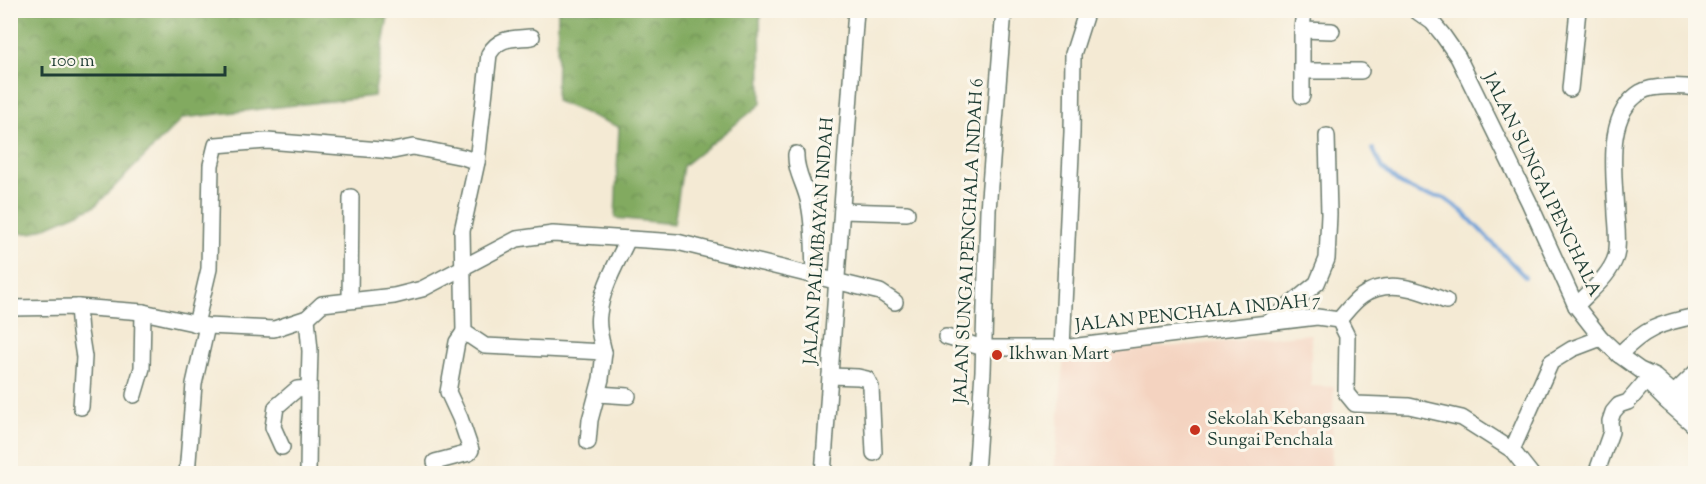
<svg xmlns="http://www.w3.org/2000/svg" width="1706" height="484" font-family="'Sorts Mill Goudy',serif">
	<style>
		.built { fill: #f4d3c0 }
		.forest { fill: url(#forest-crowns); stroke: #50744a; stroke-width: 1.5 }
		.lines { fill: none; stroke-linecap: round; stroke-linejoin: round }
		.stream { stroke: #6c9fd7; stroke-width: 4 }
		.minor-casing { stroke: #6a7a6c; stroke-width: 18 }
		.minor { stroke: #fff; stroke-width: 15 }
		.poi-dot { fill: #c8321e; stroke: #fbf7ec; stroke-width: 2 }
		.labels { text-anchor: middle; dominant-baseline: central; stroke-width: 6; stroke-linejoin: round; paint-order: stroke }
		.street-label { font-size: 18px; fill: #1f3d34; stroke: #fbf7ec }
		.poi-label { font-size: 18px; fill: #1f3d34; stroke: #fbf7ec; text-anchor: start }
	</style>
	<defs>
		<pattern id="forest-crowns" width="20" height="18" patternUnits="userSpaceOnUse" patternTransform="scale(1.5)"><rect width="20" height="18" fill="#82aa60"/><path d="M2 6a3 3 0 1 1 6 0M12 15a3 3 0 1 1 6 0" fill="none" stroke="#6a8c50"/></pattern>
	</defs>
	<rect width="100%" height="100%" fill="#fbf7ec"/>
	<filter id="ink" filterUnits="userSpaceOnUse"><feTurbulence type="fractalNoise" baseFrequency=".0167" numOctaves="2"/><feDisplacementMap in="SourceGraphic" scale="12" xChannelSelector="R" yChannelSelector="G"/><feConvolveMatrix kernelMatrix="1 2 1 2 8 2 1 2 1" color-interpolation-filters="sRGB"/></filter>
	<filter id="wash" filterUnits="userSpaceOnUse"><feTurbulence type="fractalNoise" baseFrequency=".008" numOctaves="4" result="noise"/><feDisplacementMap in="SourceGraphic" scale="24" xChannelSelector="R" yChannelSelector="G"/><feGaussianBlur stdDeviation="1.35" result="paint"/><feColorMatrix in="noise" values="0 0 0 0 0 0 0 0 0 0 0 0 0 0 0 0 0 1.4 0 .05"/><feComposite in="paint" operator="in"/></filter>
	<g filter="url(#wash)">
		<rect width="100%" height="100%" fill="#f4ead4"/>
		<polygon class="built" points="1311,334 1311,386 1334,387 1331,473 1054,473 1064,356"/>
		<g class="forest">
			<polygon points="11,10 389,10 389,11 374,96 183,118 95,206 32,233 11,233"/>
			<polygon points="558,11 760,11 761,104 683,166 674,224 615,218 619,127 556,101"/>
		</g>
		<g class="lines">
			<polyline class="stream" points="1373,149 1382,168 1399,183 1421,194 1444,198 1462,211 1525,277"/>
		</g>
	</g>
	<g filter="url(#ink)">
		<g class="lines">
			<g class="minor-casing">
				<g id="minor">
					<polyline points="1415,10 1432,22 1442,34 1458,57 1529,202 1576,306 1601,338 1619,355 1640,370 1655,377 1696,413"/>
					<polyline points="1302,30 1332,31"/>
					<polyline points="1302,71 1361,71"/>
					<polyline points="1570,89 1578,10"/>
					<polyline points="1302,96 1302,30 1304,10"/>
					<path d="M796,154C795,172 806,186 809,204C814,227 813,252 814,276"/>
					<path d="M477,162L489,54C500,36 513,39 532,37"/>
					<polyline points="842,211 907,213"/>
					<polyline points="350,300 351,197"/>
					<path d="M1576,306C1590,291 1610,276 1616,256C1619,243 1617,228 1616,215C1615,177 1603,115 1641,92C1652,85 1683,86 1696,88"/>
					<polyline points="78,307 80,332 84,357 81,407"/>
					<polyline points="10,308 78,307 143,312 207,326 274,329 307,318 322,304 394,296 422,289 517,239 553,234 677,242 880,292 895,302"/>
					<path d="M1339,320C1346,312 1353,302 1362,296C1388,277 1419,290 1446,301"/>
					<polyline points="1268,323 1317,283 1327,259 1329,214 1327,136"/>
					<polyline points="196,324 209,269 211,165 216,145 267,141 393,151 413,147 463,157 477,162 462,231 464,332 485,346 604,352 601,379 590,420 588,442"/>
					<polyline points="946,337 984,348 1062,348 1317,317 1339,320 1347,336 1346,393 1355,404 1409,406 1462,418 1512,450 1531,474"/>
					<polyline points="1062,348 1072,133 1073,54 1087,10"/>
					<path d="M604,352C601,340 597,327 599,314C602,287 617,263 628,239"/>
					<path d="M1619,355C1644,329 1660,323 1696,316"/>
					<polyline points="830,376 858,377 867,379 871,387 874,453"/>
					<polyline points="1646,381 1666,401 1696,427"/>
					<polyline points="598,394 628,396"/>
					<polyline points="134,395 142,368 143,312"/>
					<polyline points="1668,399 1696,372"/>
					<polyline points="1679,411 1696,390"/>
					<polyline points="282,447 273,427 276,407 297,389 309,388 310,351 307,318"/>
					<polyline points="1512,450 1551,362 1572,349 1601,338"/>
					<polyline points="435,462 469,453 471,450 460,418 448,392 457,342 464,332"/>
					<polyline points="187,474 194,384 207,326"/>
					<polyline points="308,474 309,388"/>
					<polyline points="823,474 856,10"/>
					<polyline points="976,474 983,371 988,210 1004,10"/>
					<polyline points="1596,474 1611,432 1610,421 1613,412 1619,405 1628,402 1646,381"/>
				</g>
			</g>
			<use href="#minor" class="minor"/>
		</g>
	</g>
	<g class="poi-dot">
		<circle cx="997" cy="355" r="6"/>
		<circle cx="1195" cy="430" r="6"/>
	</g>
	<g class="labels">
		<g class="street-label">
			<text transform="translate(1541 185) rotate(64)">JALAN SUNGAI PENCHALA</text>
			<text transform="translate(820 241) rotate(-86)">JALAN PALIMBAYAN INDAH</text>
			<text transform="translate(970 241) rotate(-87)">JALAN SUNGAI PENCHALA INDAH 6</text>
			<text transform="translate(1198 314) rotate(-6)">JALAN PENCHALA INDAH 7</text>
		</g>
		<g class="poi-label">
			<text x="1009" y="355">Ikhwan Mart</text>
			<text x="1207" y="420">Sekolah Kebangsaan<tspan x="1207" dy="21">Sungai Penchala</tspan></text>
		</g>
	</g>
	<rect width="1706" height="484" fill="none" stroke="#fbf7ec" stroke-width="36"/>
	<path d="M42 66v9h183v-9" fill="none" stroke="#1f3d34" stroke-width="3"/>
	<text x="51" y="66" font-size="18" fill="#1f3d34" stroke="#fbf7ec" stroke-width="4.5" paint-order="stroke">100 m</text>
</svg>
